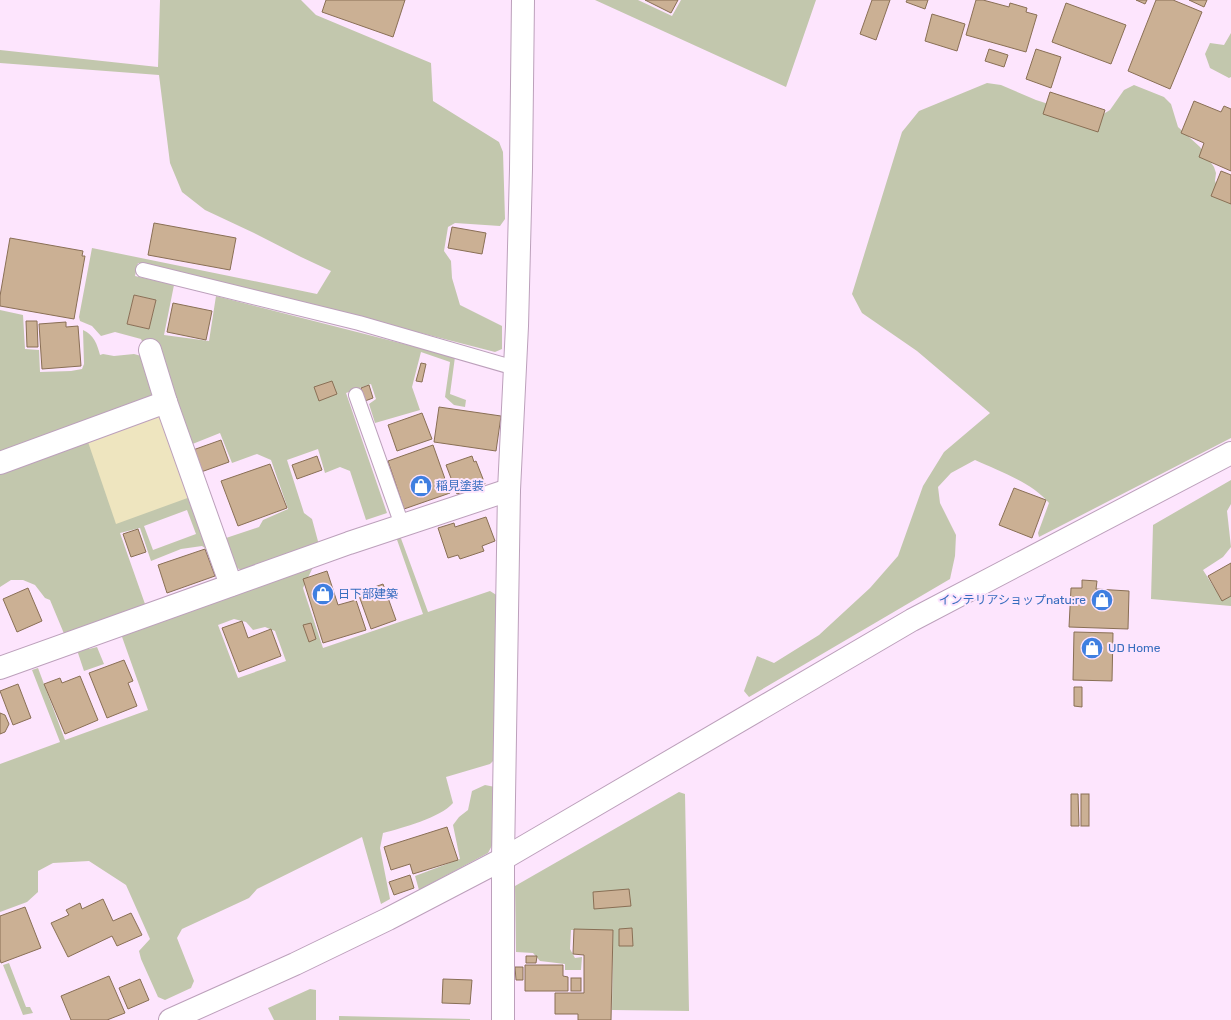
<svg xmlns="http://www.w3.org/2000/svg" width="1231" height="1020" font-family="Rubik,'Noto Sans JP',sans-serif">
	<style>
		.green { fill: #c2c7ad; fill-rule: evenodd }
		.sand { fill: #eee5bf }
		.building { fill: #cbb094; stroke: #896f55 }
		.lines { fill: none; stroke-linecap: round; stroke-linejoin: round }
		.lane-casing { stroke: #bca0bb; stroke-width: 16 }
		.street-casing { stroke: #bca0bb; stroke-width: 24 }
		.secondary-casing { stroke: #bca0bb; stroke-width: 24 }
		.lane { stroke: #fff; stroke-width: 14 }
		.street { stroke: #fff; stroke-width: 22 }
		.secondary { stroke: #fff; stroke-width: 22 }
		.labels { text-anchor: middle; dominant-baseline: central; stroke-width: 4; stroke-linejoin: round; paint-order: stroke }
		.shop-label { font-size: 12px; fill: #366cbe; stroke: #fde5fd; text-anchor: start }
	</style>
	<rect width="100%" height="100%" fill="#fde5fd"/>
	<g class="green">
		<path d="M160,0H301L316,15L431,63L433,101L499,142L503,152L505,219L500,226L455,223L448,227L444,251L451,261L452,278L460,305L502,326V349L495,352L374,321L138,263L135,276L174,285L164,335L209,341L216,296L455,357L450,394L466,400L465,407L454,405L445,397L450,362L421,352L412,387L420,410L375,423L369,404L376,399L371,384L346,393L387,513L366,520L350,471L340,467L325,473L318,449L287,460L304,513L312,519L319,545L315,563L303,588L323,648L423,614L395,534L399,533L428,612L490,591L498,596L497,757L490,764L446,777L453,803C440,818 402,828 383,833L380,848L390,899L381,904L362,837L257,889L249,898L182,929L177,938L194,981L191,988L165,1000L158,997L141,959L139,951L150,939L126,885L89,861L53,863L38,871V892L27,902L0,912V764L60,742L32,670L38,668L65,740L148,710L121,634L255,565L241,570L233,566L223,539L259,527L263,520L288,509L271,460L257,454L232,463L220,433L190,445L141,339L115,332L101,336L92,326L80,321L79,317L92,248L317,294L331,271L301,257L254,233L205,210L182,192L170,163L159,75L0,63V50L158,67ZM134,295L156,300L149,329L127,324ZM234,619L246,622L253,630L265,627L275,631L286,661L238,678L218,625Z"/>
		<polygon points="595,0 638,0 672,16 681,0 816,0 786,87"/>
		<polygon points="1231,33 1231,77 1229,78 1210,68 1205,54 1210,43 1224,45"/>
		<path d="M987,83L1001,85L1036,100L1095,119L1110,110L1124,90L1134,85L1164,97L1171,104L1178,127L1200,147L1214,167L1216,173L1215,181L1220,192L1231,195V438L1039,537L1038,533L1049,503C1033,483 999,471 975,460L951,473L938,487L940,503L956,535L955,556L950,579L749,697L744,691L757,656L774,663L819,635L870,588L898,556L923,486L944,452L990,413L917,351L862,313L852,294L902,132L919,111Z"/>
		<path d="M0,310L23,315L25,349L39,350L40,372L71,371L82,369L84,364L83,330C94,335 97,344 100,355L103,354L114,356L134,354L145,357L157,390L151,400L0,455Z"/>
		<path d="M81,439L193,496L218,581L208,550L202,546L181,549L151,561L140,528L120,533L145,604L143,609L65,636L50,600L45,598L35,585L23,580H11L0,587V469ZM187,510L196,534L153,550L144,526Z"/>
		<polygon points="1231,480 1231,504 1227,511 1231,547 1223,557 1203,570 1222,600 1231,596 1231,606 1151,599 1153,525"/>
		<polygon points="88,645 89,649 97,647 104,664 84,671 77,650"/>
		<polygon points="485,785 495,787 496,838 488,853 419,890 415,876 460,859 453,825 459,817 468,810 472,791"/>
		<polygon points="679,792 685,794 689,1011 612,1010 613,930 571,930 570,949 575,958 582,957 581,970 565,970 565,964 540,961 533,953 516,952 515,886"/>
		<polygon points="9,963 26,1007 30,1007 33,1013 23,1015 3,965"/>
		<polygon points="310,989 316,990 316,1020 274,1020 268,1008"/>
		<polygon points="339,1016 470,1019 470,1020 339,1020"/>
	</g>
	<polygon class="sand" points="155,414 167,422 193,496 116,524 87,439"/>
	<g class="building">
		<polygon points="326,0 405,0 393,37 322,12"/>
		<polygon points="645,0 678,0 671,13"/>
		<polygon points="872,0 890,0 876,40 860,34"/>
		<polygon points="907,0 928,0 925,9 906,2"/>
		<polygon points="976,0 983,0 1009,7 1010,3 1027,8 1026,12 1037,15 1026,52 966,35"/>
		<polygon points="1136,0 1147,0 1145,4"/>
		<polygon points="1156,0 1173,0 1202,12 1170,89 1128,71"/>
		<polygon points="1189,0 1207,0 1204,7"/>
		<polygon points="1066,3 1126,25 1111,64 1052,42"/>
		<polygon points="932,14 965,24 957,51 925,41"/>
		<polygon points="989,49 1008,55 1004,67 985,61"/>
		<polygon points="1036,49 1061,57 1051,88 1026,79"/>
		<polygon points="1050,92 1105,110 1098,132 1043,114"/>
		<polygon points="1194,101 1221,112 1224,106 1231,109 1231,171 1199,157 1204,143 1181,133"/>
		<polygon points="1221,171 1231,175 1231,204 1211,196"/>
		<polygon points="154,223 236,238 230,270 148,255"/>
		<polygon points="452,227 486,233 482,254 448,248"/>
		<polygon points="10,238 83,251 82,256 85,256 74,319 0,306 0,296"/>
		<polygon points="134,295 156,300 149,329 127,324"/>
		<polygon points="173,303 212,311 206,340 167,332"/>
		<polygon points="26,321 37,321 38,347 27,347"/>
		<polygon points="66,322 66,327 78,326 81,366 42,369 39,324"/>
		<polygon points="421,363 426,364 422,382 416,381"/>
		<polygon points="332,381 337,394 319,401 314,387"/>
		<polygon points="369,385 373,398 365,401 361,388"/>
		<polygon points="439,407 501,416 496,451 434,442"/>
		<polygon points="422,413 432,439 397,451 388,425"/>
		<polygon points="221,440 229,462 201,472 193,450"/>
		<polygon points="433,445 450,493 404,509 388,461"/>
		<polygon points="317,456 322,470 297,479 292,465"/>
		<polygon points="472,456 474,462 476,461 485,484 457,494 446,465"/>
		<polygon points="270,464 287,508 238,526 221,481"/>
		<polygon points="1014,488 1046,500 1032,538 999,525"/>
		<polygon points="486,517 495,541 482,546 484,551 460,559 458,555 448,558 438,528 454,523 455,527"/>
		<polygon points="138,529 146,552 131,557 123,534"/>
		<polygon points="205,549 215,576 167,593 158,565"/>
		<polygon points="1231,563 1231,596 1222,601 1208,576"/>
		<polygon points="327,571 338,605 356,600 366,630 323,643 303,579"/>
		<polygon points="1082,580 1097,581 1096,589 1129,591 1128,629 1069,627 1071,588 1082,588"/>
		<polygon points="383,584 396,620 371,629 358,593"/>
		<polygon points="28,588 42,621 17,632 3,599"/>
		<polygon points="242,621 248,638 271,629 281,656 239,672 222,628"/>
		<polygon points="311,623 316,639 309,642 303,625"/>
		<polygon points="1074,632 1113,633 1112,681 1073,680"/>
		<polygon points="124,660 133,681 128,683 137,706 107,718 89,673"/>
		<polygon points="80,676 98,720 65,734 44,684 60,678 62,683"/>
		<polygon points="18,684 31,718 13,725 0,691"/>
		<polygon points="1074,687 1082,687 1082,707 1074,706"/>
		<polygon points="0,713 5,715 9,724 5,732 0,734"/>
		<polygon points="1071,794 1078,794 1079,826 1071,826"/>
		<rect x="1081" y="794" width="8" height="32"/>
		<polygon points="447,827 458,860 413,874 410,864 391,870 384,847"/>
		<polygon points="410,875 414,888 394,895 389,882"/>
		<polygon points="629,889 631,906 594,909 593,892"/>
		<polygon points="103,899 113,921 131,913 142,935 117,946 112,936 68,957 51,923 69,915 66,910 80,903 82,909"/>
		<polygon points="25,907 41,948 1,963 0,959 0,916"/>
		<polygon points="632,928 633,946 619,946 619,929"/>
		<polygon points="574,929 613,930 611,1020 578,1020 578,1014 555,1014 555,993 584,993 584,955 573,954"/>
		<polygon points="526,956 537,956 536,963 526,963"/>
		<polygon points="525,965 563,965 563,976 568,977 568,991 525,991"/>
		<polygon points="515,967 523,967 523,980 516,980"/>
		<polygon points="109,976 125,1013 107,1020 71,1020 61,996"/>
		<rect x="571" y="978" width="10" height="13"/>
		<polygon points="140,979 149,1000 128,1009 119,988"/>
		<polygon points="443,979 472,980 470,1004 442,1003"/>
	</g>
	<g class="lines">
		<g class="lane-casing">
			<g id="lane">
				<polyline points="143,270 359,323 515,368"/>
				<polyline points="356,395 402,525"/>
			</g>
		</g>
		<g class="street-casing">
			<g id="street">
				<polyline points="150,350 166,402 231,585"/>
				<polyline points="0,463 166,402"/>
				<polyline points="0,668 349,543 509,490"/>
				<polyline points="503,1020 503,859 509,490 517,326 521,169 523,0"/>
			</g>
		</g>
		<g class="secondary-casing">
			<polyline id="secondary" points="170,1020 295,964 388,919 503,859 912,620 1231,453"/>
		</g>
		<use href="#lane" class="lane"/>
		<use href="#street" class="street"/>
		<use href="#secondary" class="secondary"/>
	</g>
	<defs>
		<g id="shop-disc" transform="scale(1.15)"><circle r="9.5" fill="#3f7fe0" stroke="#fde5fd"/><path d="M-5-2.5h2.3a2.7 3.5 0 0 1 5.4 0H5L5.5 6h-11ZM-1.5-2.5h3a1.5 2.3 0 0 0-3 0Z" fill="#fff"/></g>
	</defs>
	<g fill-rule="evenodd">
		<use href="#shop-disc" x="421" y="486"/>
		<use href="#shop-disc" x="323" y="594"/>
		<use href="#shop-disc" x="1102" y="600"/>
		<use href="#shop-disc" x="1092" y="648"/>
	</g>
	<g class="labels">
		<g class="shop-label">
			<text x="436" y="486">稲見塗装</text>
			<text x="338" y="594">日下部建築</text>
			<text x="1086" y="600" text-anchor="end">インテリアショップnatu:re</text>
			<text x="1108" y="648">UD Home</text>
		</g>
	</g>
</svg>
